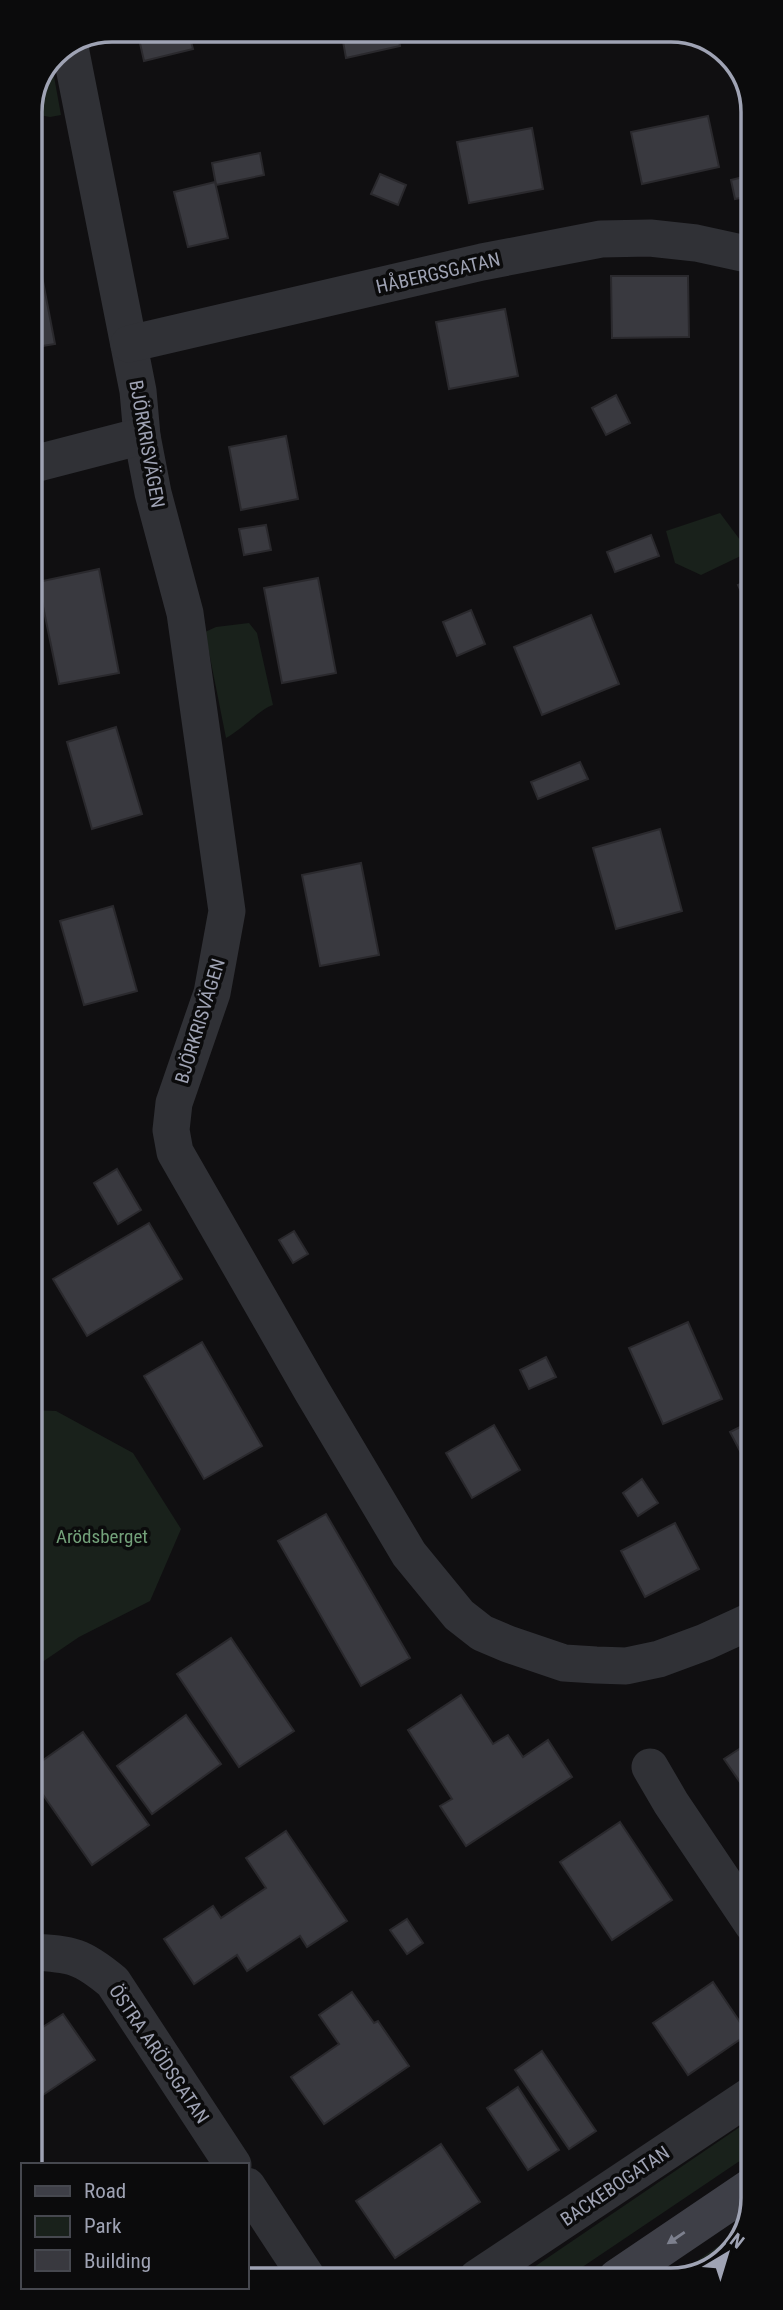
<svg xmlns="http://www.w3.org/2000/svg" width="783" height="2310" font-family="'Roboto Condensed',sans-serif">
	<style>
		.green { fill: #19211b }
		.building { fill: #39393f; stroke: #2a292d; stroke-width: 2 }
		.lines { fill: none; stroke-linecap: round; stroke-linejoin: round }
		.street { stroke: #303136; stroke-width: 37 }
		.secondary { stroke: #3e3f47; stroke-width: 38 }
		.oneway { fill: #7d808e }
		.labels { text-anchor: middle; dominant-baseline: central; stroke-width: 7; stroke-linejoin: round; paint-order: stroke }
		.street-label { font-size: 19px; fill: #9fa3b4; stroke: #0b0b0c }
		.park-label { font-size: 19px; fill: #73a17a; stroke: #0b0b0c }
		.rim { fill: none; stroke: #9fa3b4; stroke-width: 3.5 }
	</style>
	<rect width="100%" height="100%" fill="#100f11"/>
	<g class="green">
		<polygon points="51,60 61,115 50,117 39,115 36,94"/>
		<polygon points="720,513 749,552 701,575 675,563 666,531"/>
		<path d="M249,623L257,633L273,705C260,709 241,730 226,738L205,632L216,627Z"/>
		<polygon points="31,1410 56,1411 133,1453 181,1529 150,1601 79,1637 32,1669"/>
		<polygon points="753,2118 753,2152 566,2278 518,2278"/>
		<polygon points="742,2230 736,2248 692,2278 672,2278"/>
	</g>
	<g class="building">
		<polygon points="137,30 188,30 193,49 144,61"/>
		<polygon points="341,30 397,30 400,46 346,58"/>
		<polygon points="708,116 719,167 642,184 631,132"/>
		<polygon points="532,128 543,189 469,203 457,142"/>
		<polygon points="260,153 264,175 216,185 212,163"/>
		<polygon points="380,174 406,185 398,205 371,194"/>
		<polygon points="751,175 751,196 735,199 731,180"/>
		<polygon points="215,182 228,238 188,247 174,192"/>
		<polygon points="41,271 55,344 30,348 30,273"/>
		<polygon points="611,276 688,276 689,337 612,338"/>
		<polygon points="505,309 518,376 449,389 436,322"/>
		<polygon points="616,395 630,423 606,435 592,408"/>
		<polygon points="286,436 298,499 241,510 229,447"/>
		<polygon points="266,525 271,550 244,555 239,529"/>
		<polygon points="651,535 659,556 615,572 607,552"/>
		<polygon points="99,569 119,673 59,684 38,582"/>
		<polygon points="318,578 336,673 282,683 264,588"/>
		<polygon points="751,579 751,613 738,585"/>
		<polygon points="471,610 485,644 457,656 443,622"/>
		<polygon points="591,615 619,684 542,715 514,647"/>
		<polygon points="116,727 142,814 92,829 67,742"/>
		<polygon points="580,762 588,779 538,799 531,782"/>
		<polygon points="660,829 682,911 616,929 593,848"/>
		<polygon points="361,863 379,955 320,966 302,875"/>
		<polygon points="113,906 137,991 84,1005 60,921"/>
		<polygon points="117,1169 141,1210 118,1224 94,1183"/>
		<polygon points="149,1223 182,1279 87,1336 53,1279"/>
		<polygon points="294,1231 308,1254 293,1263 279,1240"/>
		<polygon points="688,1322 722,1399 663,1424 629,1348"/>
		<polygon points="202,1342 262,1446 204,1479 144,1376"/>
		<polygon points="546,1357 556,1377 529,1389 520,1370"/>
		<polygon points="752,1421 752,1469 750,1470 730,1432"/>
		<polygon points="494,1425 520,1470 472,1498 446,1453"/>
		<polygon points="642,1479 658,1503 638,1516 623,1493"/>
		<polygon points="326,1514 410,1658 361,1686 278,1541"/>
		<polygon points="675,1523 699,1569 645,1597 621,1551"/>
		<polygon points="231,1638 294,1731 239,1767 177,1674"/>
		<polygon points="461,1695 493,1744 508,1735 523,1757 548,1740 572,1777 466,1846 440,1806 452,1799 408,1730"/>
		<polygon points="186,1715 221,1764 152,1814 117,1766"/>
		<polygon points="83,1732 149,1825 92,1865 32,1779 32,1768"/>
		<polygon points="753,1740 753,1801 724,1759"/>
		<polygon points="620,1822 672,1900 612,1940 560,1862"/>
		<polygon points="286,1831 347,1921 307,1947 300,1936 247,1971 237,1955 194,1984 164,1939 213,1906 221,1918 266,1888 246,1858"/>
		<polygon points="407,1919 423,1943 407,1954 390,1930"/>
		<polygon points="713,1982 748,2034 688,2075 653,2023"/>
		<polygon points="352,1992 374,2023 378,2021 409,2066 324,2124 291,2077 339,2044 319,2015"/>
		<polygon points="63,2014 95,2060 40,2097 32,2086 32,2034"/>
		<polygon points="542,2051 596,2131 569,2149 515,2070"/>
		<polygon points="518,2087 559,2150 528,2170 487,2108"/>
		<polygon points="441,2144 480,2202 395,2258 356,2201"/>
	</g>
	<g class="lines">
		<g class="street">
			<polyline points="70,47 138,391 142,436 153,493 185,613 227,911 212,993 174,1103 171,1130 175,1152 312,1391 409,1554 459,1615 482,1633 508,1644 564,1663 596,1665 626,1666 659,1659 705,1642 753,1620"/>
			<polyline points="129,344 482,262 601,239 650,238 696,243 751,255"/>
			<polyline points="30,465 142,436"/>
			<polyline points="650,1767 671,1803 753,1925"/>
			<path d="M32,1952C72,1954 82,1956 113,1982L233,2165"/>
			<polyline points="247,2186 308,2279"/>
			<polyline points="477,2278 753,2094"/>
		</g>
		<polyline class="secondary" points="617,2278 753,2186"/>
	</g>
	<defs><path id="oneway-solid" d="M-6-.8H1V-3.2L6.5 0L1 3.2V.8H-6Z" transform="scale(1.75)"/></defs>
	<use class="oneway" href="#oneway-solid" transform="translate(676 2238) rotate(146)"/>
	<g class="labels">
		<g class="street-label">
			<text transform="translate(438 273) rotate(-13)">HÅBERGSGATAN</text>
			<text transform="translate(147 444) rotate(80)">BJÖRKRISVÄGEN</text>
			<text transform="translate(200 1021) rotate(-73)">BJÖRKRISVÄGEN</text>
			<text transform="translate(159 2054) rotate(56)">ÖSTRA ARÖDSGATAN</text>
			<text transform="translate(615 2186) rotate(-34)">BACKEBOGATAN</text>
		</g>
		<g class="park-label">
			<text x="102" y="1536">Arödsberget</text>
		</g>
	</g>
	<path d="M0 0H783V2310H0ZM112 42H671A70 70 0 0 1 741 112V2198A70 70 0 0 1 671 2268H112A70 70 0 0 1 42 2198V112A70 70 0 0 1 112 42Z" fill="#0b0b0c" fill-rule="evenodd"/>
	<path class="rim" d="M112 42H671A70 70 0 0 1 741 112V2198A70 70 0 0 1 671 2268H112A70 70 0 0 1 42 2198V112A70 70 0 0 1 112 42Z"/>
	<rect x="21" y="2163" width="228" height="126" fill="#0b0b0c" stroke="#46484f" stroke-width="2"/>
	<rect x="35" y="2186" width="35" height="10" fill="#3e3f47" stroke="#46484f" stroke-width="2"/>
	<text x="84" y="2198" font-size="21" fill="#9fa3b4">Road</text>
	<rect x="35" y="2216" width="35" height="21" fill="#19211b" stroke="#46484f" stroke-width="2"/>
	<text x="84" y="2233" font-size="21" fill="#9fa3b4">Park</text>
	<rect x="35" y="2250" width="35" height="21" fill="#39393f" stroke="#46484f" stroke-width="2"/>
	<text x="84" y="2268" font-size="21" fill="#9fa3b4">Building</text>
	<g transform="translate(727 2254) rotate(38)" stroke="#0b0b0c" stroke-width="5" paint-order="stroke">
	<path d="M0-5L12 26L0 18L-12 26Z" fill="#9fa3b4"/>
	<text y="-10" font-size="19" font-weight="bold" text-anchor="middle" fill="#9fa3b4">N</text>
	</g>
</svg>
